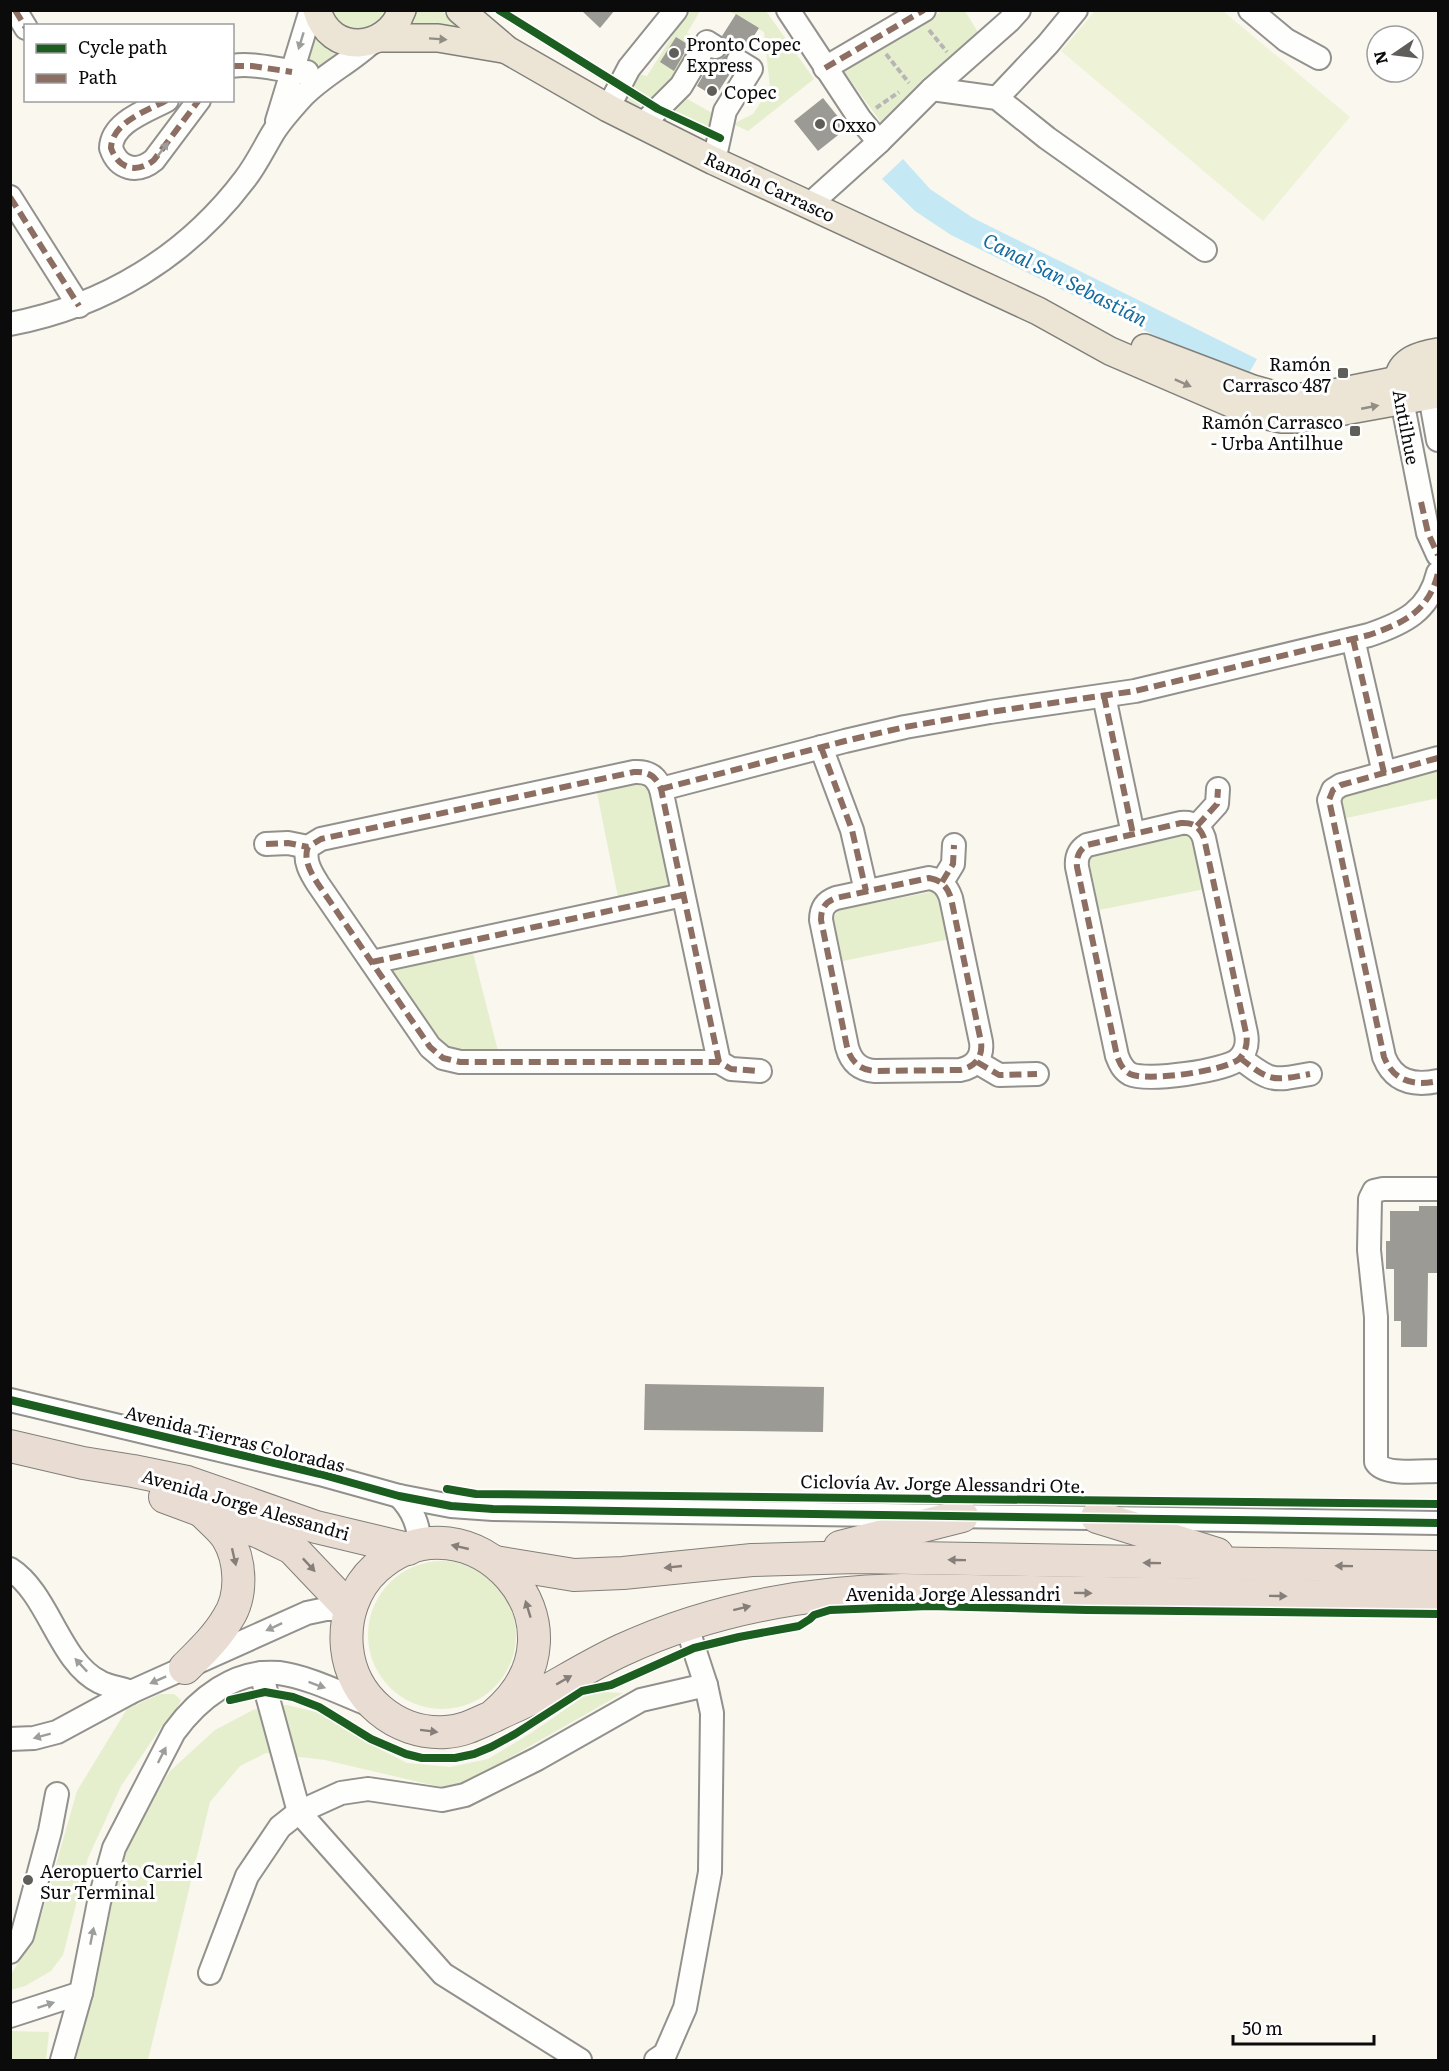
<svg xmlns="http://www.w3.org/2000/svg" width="1449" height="2071" font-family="Literata,serif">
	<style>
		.green { fill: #e5efce }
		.pitch { fill: #eef3d7 }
		.water { fill: #c4e8f4 }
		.building { fill: #9c9a94 }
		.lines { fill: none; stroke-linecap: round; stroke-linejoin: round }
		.minor-casing { stroke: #93918d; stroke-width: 26 }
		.major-casing { stroke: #807f7a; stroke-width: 30 }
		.highway-casing { stroke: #807f7a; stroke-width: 34 }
		.path { stroke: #b7b6b5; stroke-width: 4; stroke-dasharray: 6 3; stroke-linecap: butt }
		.minor { stroke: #fefefc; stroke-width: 22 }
		.major { stroke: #ece5d6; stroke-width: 27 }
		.highway { stroke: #e9dcd3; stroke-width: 32 }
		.quiet { stroke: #8d6e63; stroke-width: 6; stroke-dasharray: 12 6; stroke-linecap: butt }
		.cycleway-casing { stroke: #fff; stroke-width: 11 }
		.cycleway { stroke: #1b5e20; stroke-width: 8 }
		.oneway { fill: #928e85 }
		.oneway2 { fill: #9d9d9c }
		.oneway3 { fill: #857e79 }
		.poi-dot { fill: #5f5e5a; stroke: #fff; stroke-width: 2 }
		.labels { text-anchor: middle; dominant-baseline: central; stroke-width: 6; stroke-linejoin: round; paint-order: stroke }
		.poi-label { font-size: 18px; fill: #0b0b0b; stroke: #fff; text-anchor: start }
		.street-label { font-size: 18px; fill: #0b0b0b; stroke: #fff }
		.water-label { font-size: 20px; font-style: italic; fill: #136b9e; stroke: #fff }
	</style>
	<rect width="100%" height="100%" fill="#faf7ee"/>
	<g class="green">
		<polygon points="440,10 467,29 408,29 416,11"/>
		<polygon points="328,11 391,11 387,18 360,32 341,26"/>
		<path d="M691,11H700L687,33L696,38C686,55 660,103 640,106C634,107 628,104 622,102L639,74L647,76L678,27Z"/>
		<polygon points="729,11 766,11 814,79 748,131 733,124 753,114 770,88 764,32"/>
		<polygon points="942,11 965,11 979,34 883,125 842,69"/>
		<path d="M311,29C319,41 325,48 340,50L321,65L301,67Z"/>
		<polygon points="682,96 712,113 708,138 661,115"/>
		<polygon points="1438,771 1438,798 1342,819 1337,793"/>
		<polygon points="648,777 670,885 662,893 619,902 596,788"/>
		<polygon points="1193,834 1205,889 1099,910 1088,855"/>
		<polygon points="931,892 942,898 950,939 838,962 830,922 839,910"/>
		<polygon points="473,953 499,1055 448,1054 390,968"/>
		<circle cx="442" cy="1635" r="74"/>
		<polygon points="600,1692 623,1693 453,1790 325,1760 266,1753 240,1766 210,1802 148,2060 74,2060 100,1938 120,1867 141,1819 170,1771 215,1730 253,1710 287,1705 324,1714 362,1740 407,1763 450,1767 488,1759 531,1733 583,1697"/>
		<polygon points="160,1694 174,1694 181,1700 175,1712 162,1726 121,1786 88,1858 63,1955 51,1971 25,1986 11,1990 10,1976 30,1944 42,1913 77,1791 127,1709"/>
		<polygon points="11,2031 49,2032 46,2060 11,2060"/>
	</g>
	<polygon class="pitch" points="1095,11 1223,11 1350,117 1263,221 1061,51"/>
	<polygon class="water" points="903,159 930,189 973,218 1257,359 1245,380 951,235 915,211 882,179"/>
	<g class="building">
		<polygon points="581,10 615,10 600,28"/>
		<polygon points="736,14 759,28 745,50 738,48 731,49 727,53 725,61 726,68 731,72 715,97 697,86 712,60 721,59 727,54 728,48 727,41 722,36"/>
		<polygon points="676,37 689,45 674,71 660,62"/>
		<polygon points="823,98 847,128 818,151 794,121"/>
		<polygon points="1419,1206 1438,1206 1438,1273 1428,1273 1427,1347 1401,1347 1401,1321 1394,1321 1394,1269 1386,1269 1386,1241 1390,1241 1390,1211 1419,1211"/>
		<polygon points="645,1384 824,1387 823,1432 644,1430"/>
	</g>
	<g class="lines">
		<g class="minor-casing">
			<g id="minor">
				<polyline points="15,10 26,28"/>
				<polyline points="788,10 860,119 879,142"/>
				<polyline points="1250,10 1286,40 1319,58"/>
				<path d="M232,66C257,62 282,72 307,72"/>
				<polyline points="825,68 924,10"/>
				<polyline points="932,89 997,98 1047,138 1205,250"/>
				<polyline points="997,98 1048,44 1076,10"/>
				<path d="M167,100C147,111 112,122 111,148C118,169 137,174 154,160L199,100"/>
				<polyline points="608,108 629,68 676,10"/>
				<polyline points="277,121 311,10"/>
				<polyline points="642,125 681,86 707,42 715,47"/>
				<polyline points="714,161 725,111 751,69 738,61"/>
				<polyline points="10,197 79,306"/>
				<polyline points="809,205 879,142 932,89 1009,21 1019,10"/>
				<path d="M10,324C105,306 187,256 245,179C256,165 264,148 273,133C281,120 292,108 302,97C323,75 351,62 373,41"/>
				<polyline points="1427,379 1438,440"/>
				<polyline points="1399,385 1428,533 1438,555"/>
				<polyline points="1353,639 1384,773"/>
				<polyline points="1104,696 1133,834"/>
				<polyline points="821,747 852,830 866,891"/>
				<path d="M1438,758L1341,785L1333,790L1329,800L1384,1057C1394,1082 1414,1086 1438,1081"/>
				<path d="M661,789L845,741L905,727L990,712L1135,691L1369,635C1404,623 1429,611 1438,573"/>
				<path d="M1181,823C1193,822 1200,827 1204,838L1246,1033C1248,1043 1246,1052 1239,1059C1225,1071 1147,1082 1130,1074C1123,1070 1120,1064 1117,1056L1077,867C1076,857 1079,850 1087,845Z"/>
				<polyline points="1197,826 1217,804 1218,789"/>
				<polyline points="266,844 288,843 308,847"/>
				<path d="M929,878C941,880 947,886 951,898L981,1042C983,1057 975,1067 960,1070L875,1071C860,1070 851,1062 847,1047L821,920C821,908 825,902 836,898Z"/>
				<polyline points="942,882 953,864 954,845"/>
				<polyline points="372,962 683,895"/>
				<path d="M1240,1058C1271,1082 1272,1081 1310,1074"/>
				<path d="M719,1062L661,789C656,776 648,771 634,772L321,839L308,847C303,860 311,873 318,884L430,1047L443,1058L460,1062H719L731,1069L760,1071"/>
				<polyline points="977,1062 999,1075 1037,1074"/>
				<path d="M1438,1189H1383L1374,1191L1370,1199L1369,1250L1376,1317V1462C1384,1476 1423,1471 1438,1471"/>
				<polyline points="10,1400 320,1474 399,1496 451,1506 493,1509 680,1512 1438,1523"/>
				<path d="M399,1496C414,1511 418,1525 421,1546"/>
				<path d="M10,1569C49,1594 59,1662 100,1682C109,1687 122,1688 131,1692"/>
				<polyline points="261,1673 299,1812 443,1974 580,2060"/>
				<polyline points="10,1739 34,1738 57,1732 131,1692 307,1613 326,1609 350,1609"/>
				<polyline points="10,1952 22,1936 50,1831 57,1794"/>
				<polyline points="210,1973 247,1876 280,1827 299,1812 341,1793 368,1789 442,1800 465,1795 537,1759 641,1700 706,1685"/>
				<polyline points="10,2016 81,1993"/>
				<path d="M62,2060L81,1993L99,1902L114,1848L174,1732C198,1699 235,1669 279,1673C310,1677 346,1696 375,1707"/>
				<polyline points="656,2060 665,2054 685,2008 710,1872 712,1713 706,1685 686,1624"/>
			</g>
		</g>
		<g class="major-casing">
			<g id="major">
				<path d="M317,10C330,56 387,52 402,10"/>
				<polyline points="460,10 507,50 608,108 714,161 1038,311 1110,351 1254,413 1282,419 1300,419 1438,394"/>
				<polyline points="380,38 438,38 503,49"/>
				<polyline points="1145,348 1253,389 1282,397 1314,397 1438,372"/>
				<path d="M1398,380C1401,360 1420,355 1438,352"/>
			</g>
		</g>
		<g class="highway-casing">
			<g id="highway">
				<polyline points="10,1446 83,1463 133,1471 187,1482 316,1527 408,1549"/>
				<polyline points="165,1497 259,1532 292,1548 350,1609"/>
				<polyline points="1097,1517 1217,1554"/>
				<polyline points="840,1547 962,1516"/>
				<polyline points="495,1562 574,1575 623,1573 752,1560 857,1557 1438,1567"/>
				<path d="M185,1668C201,1652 217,1637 228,1618C243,1595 241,1560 227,1537C221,1528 212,1521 204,1513"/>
				<path d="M493,1716C603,1625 467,1485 376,1568C354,1588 344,1618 347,1648C352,1698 396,1735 446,1732C464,1731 478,1723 494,1716C509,1708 526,1702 541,1694C568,1679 594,1663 622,1650C711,1609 804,1592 902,1590L1438,1598"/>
			</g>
		</g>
		<g class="path">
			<polyline points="929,30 947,52"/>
			<polyline points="886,54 909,83"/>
			<polyline points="876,108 899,92"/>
		</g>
		<use href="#minor" class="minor"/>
		<use href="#major" class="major"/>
		<use href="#highway" class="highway"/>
		<g class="quiet">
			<polyline points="15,10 26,28"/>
			<polyline points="232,66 252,66 292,72"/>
			<polyline points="825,68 924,10"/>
			<path d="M167,100C147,111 112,122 111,148C118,169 137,174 154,160L199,100"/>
			<polyline points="10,197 79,306"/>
			<polyline points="1421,502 1428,533 1438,555"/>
			<polyline points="1353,639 1384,773"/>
			<polyline points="1104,696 1133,834"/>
			<polyline points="821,747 852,830 866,891"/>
			<path d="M1438,758L1341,785L1333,790L1329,800L1384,1057C1394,1082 1414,1086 1438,1081"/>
			<path d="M661,789L845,741L905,727L990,712L1135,691L1369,635C1404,623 1429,611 1438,573"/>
			<path d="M1181,823C1193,822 1200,827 1204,838L1246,1033C1248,1043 1246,1052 1239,1059C1225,1071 1147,1082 1130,1074C1123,1070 1120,1064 1117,1056L1077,867C1076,857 1079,850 1087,845Z"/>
			<polyline points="1197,826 1217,804 1218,789"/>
			<polyline points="266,844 288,843 308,847"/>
			<path d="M929,878C941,880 947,886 951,898L981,1042C983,1057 975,1067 960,1070L875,1071C860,1070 851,1062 847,1047L821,920C821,908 825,902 836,898Z"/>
			<polyline points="942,882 953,864 954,845"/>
			<polyline points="372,962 683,895"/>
			<path d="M1240,1058C1271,1082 1272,1081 1310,1074"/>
			<path d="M719,1062L661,789C656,776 648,771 634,772L321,839L308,847C303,860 311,873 318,884L430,1047L443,1058L460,1062H719L731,1069L760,1071"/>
			<polyline points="977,1062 999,1075 1037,1074"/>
		</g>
		<g class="cycleway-casing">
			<g id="cycleway">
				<polyline points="499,10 658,109 720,138"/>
				<polyline points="10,1400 320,1474 399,1496 451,1506 493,1509 680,1512 1438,1523"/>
				<polyline points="447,1489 476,1494 1438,1504"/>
				<polyline points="230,1700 265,1692 293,1697 319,1707 371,1739 406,1754 422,1758 455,1758 474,1754 491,1747 515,1734 582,1691 611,1685 694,1648 739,1637 799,1626 810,1619 814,1615 830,1610 929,1606 1087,1610 1438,1614"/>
			</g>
		</g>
		<use href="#cycleway" class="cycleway"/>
	</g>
	<defs><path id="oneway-solid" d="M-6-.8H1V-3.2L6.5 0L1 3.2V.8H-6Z" transform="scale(1.5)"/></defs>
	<g class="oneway">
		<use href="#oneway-solid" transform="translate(438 39) rotate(4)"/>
		<use href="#oneway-solid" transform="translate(1183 383) rotate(24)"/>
		<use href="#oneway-solid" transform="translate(1370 407) rotate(-11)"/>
	</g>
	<g class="oneway2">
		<use href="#oneway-solid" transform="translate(301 41) rotate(107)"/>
		<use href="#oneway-solid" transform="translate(163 149) rotate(-53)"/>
		<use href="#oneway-solid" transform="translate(274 1627) rotate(155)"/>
		<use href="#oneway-solid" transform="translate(81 1665) rotate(-133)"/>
		<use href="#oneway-solid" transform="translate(158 1680) rotate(156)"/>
		<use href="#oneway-solid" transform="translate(317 1685) rotate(20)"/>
		<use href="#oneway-solid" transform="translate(42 1736) rotate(165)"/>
		<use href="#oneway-solid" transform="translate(162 1755) rotate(-63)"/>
		<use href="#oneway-solid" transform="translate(92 1936) rotate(-79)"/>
		<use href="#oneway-solid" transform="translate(46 2005) rotate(-18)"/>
	</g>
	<g class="oneway3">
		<use href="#oneway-solid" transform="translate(460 1547) rotate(-167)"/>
		<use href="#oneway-solid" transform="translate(234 1557) rotate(77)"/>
		<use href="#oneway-solid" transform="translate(957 1560) rotate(-179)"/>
		<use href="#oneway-solid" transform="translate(1152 1563) rotate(-179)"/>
		<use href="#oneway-solid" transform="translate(309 1565) rotate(47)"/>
		<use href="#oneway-solid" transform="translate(1344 1566) rotate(-179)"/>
		<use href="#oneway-solid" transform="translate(673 1567) rotate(174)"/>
		<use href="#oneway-solid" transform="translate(1083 1593) rotate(1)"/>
		<use href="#oneway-solid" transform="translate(1278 1596) rotate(1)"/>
		<use href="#oneway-solid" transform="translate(742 1608) rotate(-14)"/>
		<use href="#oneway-solid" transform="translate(528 1609) rotate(-107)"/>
		<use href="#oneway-solid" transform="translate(564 1680) rotate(-30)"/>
		<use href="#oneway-solid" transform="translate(429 1731) rotate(7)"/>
	</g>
	<g class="poi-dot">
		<circle cx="674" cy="53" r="6"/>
		<circle cx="712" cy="91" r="6"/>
		<circle cx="820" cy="124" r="6"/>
		<rect x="1337" y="367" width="12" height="12" rx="3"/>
		<rect x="1349" y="425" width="12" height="12" rx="3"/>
		<circle cx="28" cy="1880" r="6"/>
	</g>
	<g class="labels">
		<g class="poi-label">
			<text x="686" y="43">Pronto Copec<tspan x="686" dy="21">Express</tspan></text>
			<text x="724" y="91">Copec</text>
			<text x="832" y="124">Oxxo</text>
			<text x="1331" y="363" text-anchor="end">Ramón<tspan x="1331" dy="21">Carrasco 487</tspan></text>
			<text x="1343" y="421" text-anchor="end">Ramón Carrasco<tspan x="1343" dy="21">- Urba Antilhue</tspan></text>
			<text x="40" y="1870">Aeropuerto Carriel<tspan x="40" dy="21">Sur Terminal</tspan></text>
		</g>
		<g class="street-label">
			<text transform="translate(770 186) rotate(25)">Ramón Carrasco</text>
			<text transform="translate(1407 427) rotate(79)">Antilhue</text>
			<text transform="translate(235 1438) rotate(14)">Avenida Tierras Coloradas</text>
			<text transform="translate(943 1483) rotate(1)">Ciclovía Av. Jorge Alessandri Ote.</text>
			<text transform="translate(246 1504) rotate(16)">Avenida Jorge Alessandri</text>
			<text x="953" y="1593">Avenida Jorge Alessandri</text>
		</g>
		<g class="water-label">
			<text transform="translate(1066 278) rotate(27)">Canal San Sebastián</text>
		</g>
	</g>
	<rect width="1449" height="2071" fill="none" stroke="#0b0b0b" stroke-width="24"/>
	<rect x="24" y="24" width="210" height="78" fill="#ffffff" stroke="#9d9d9d" stroke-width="1.5"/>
	<rect x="36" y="44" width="30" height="9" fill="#1b5e20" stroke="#9d9d9d" stroke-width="1.5"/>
	<text x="78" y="54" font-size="18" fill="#0b0b0b">Cycle path</text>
	<rect x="36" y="74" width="30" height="9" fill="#8d6e63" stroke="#9d9d9d" stroke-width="1.5"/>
	<text x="78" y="84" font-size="18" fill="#0b0b0b">Path</text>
	<g transform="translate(1395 54) rotate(256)"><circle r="28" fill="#ffffff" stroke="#9d9d9d" stroke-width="1.5"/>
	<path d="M0-4.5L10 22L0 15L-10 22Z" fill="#5f5e5a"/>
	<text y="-9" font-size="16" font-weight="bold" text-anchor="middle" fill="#0b0b0b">N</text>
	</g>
	<path d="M1233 2035v9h141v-9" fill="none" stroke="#0b0b0b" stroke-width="3"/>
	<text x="1242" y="2035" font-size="18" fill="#0b0b0b" stroke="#ffffff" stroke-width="4.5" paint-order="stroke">50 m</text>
</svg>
